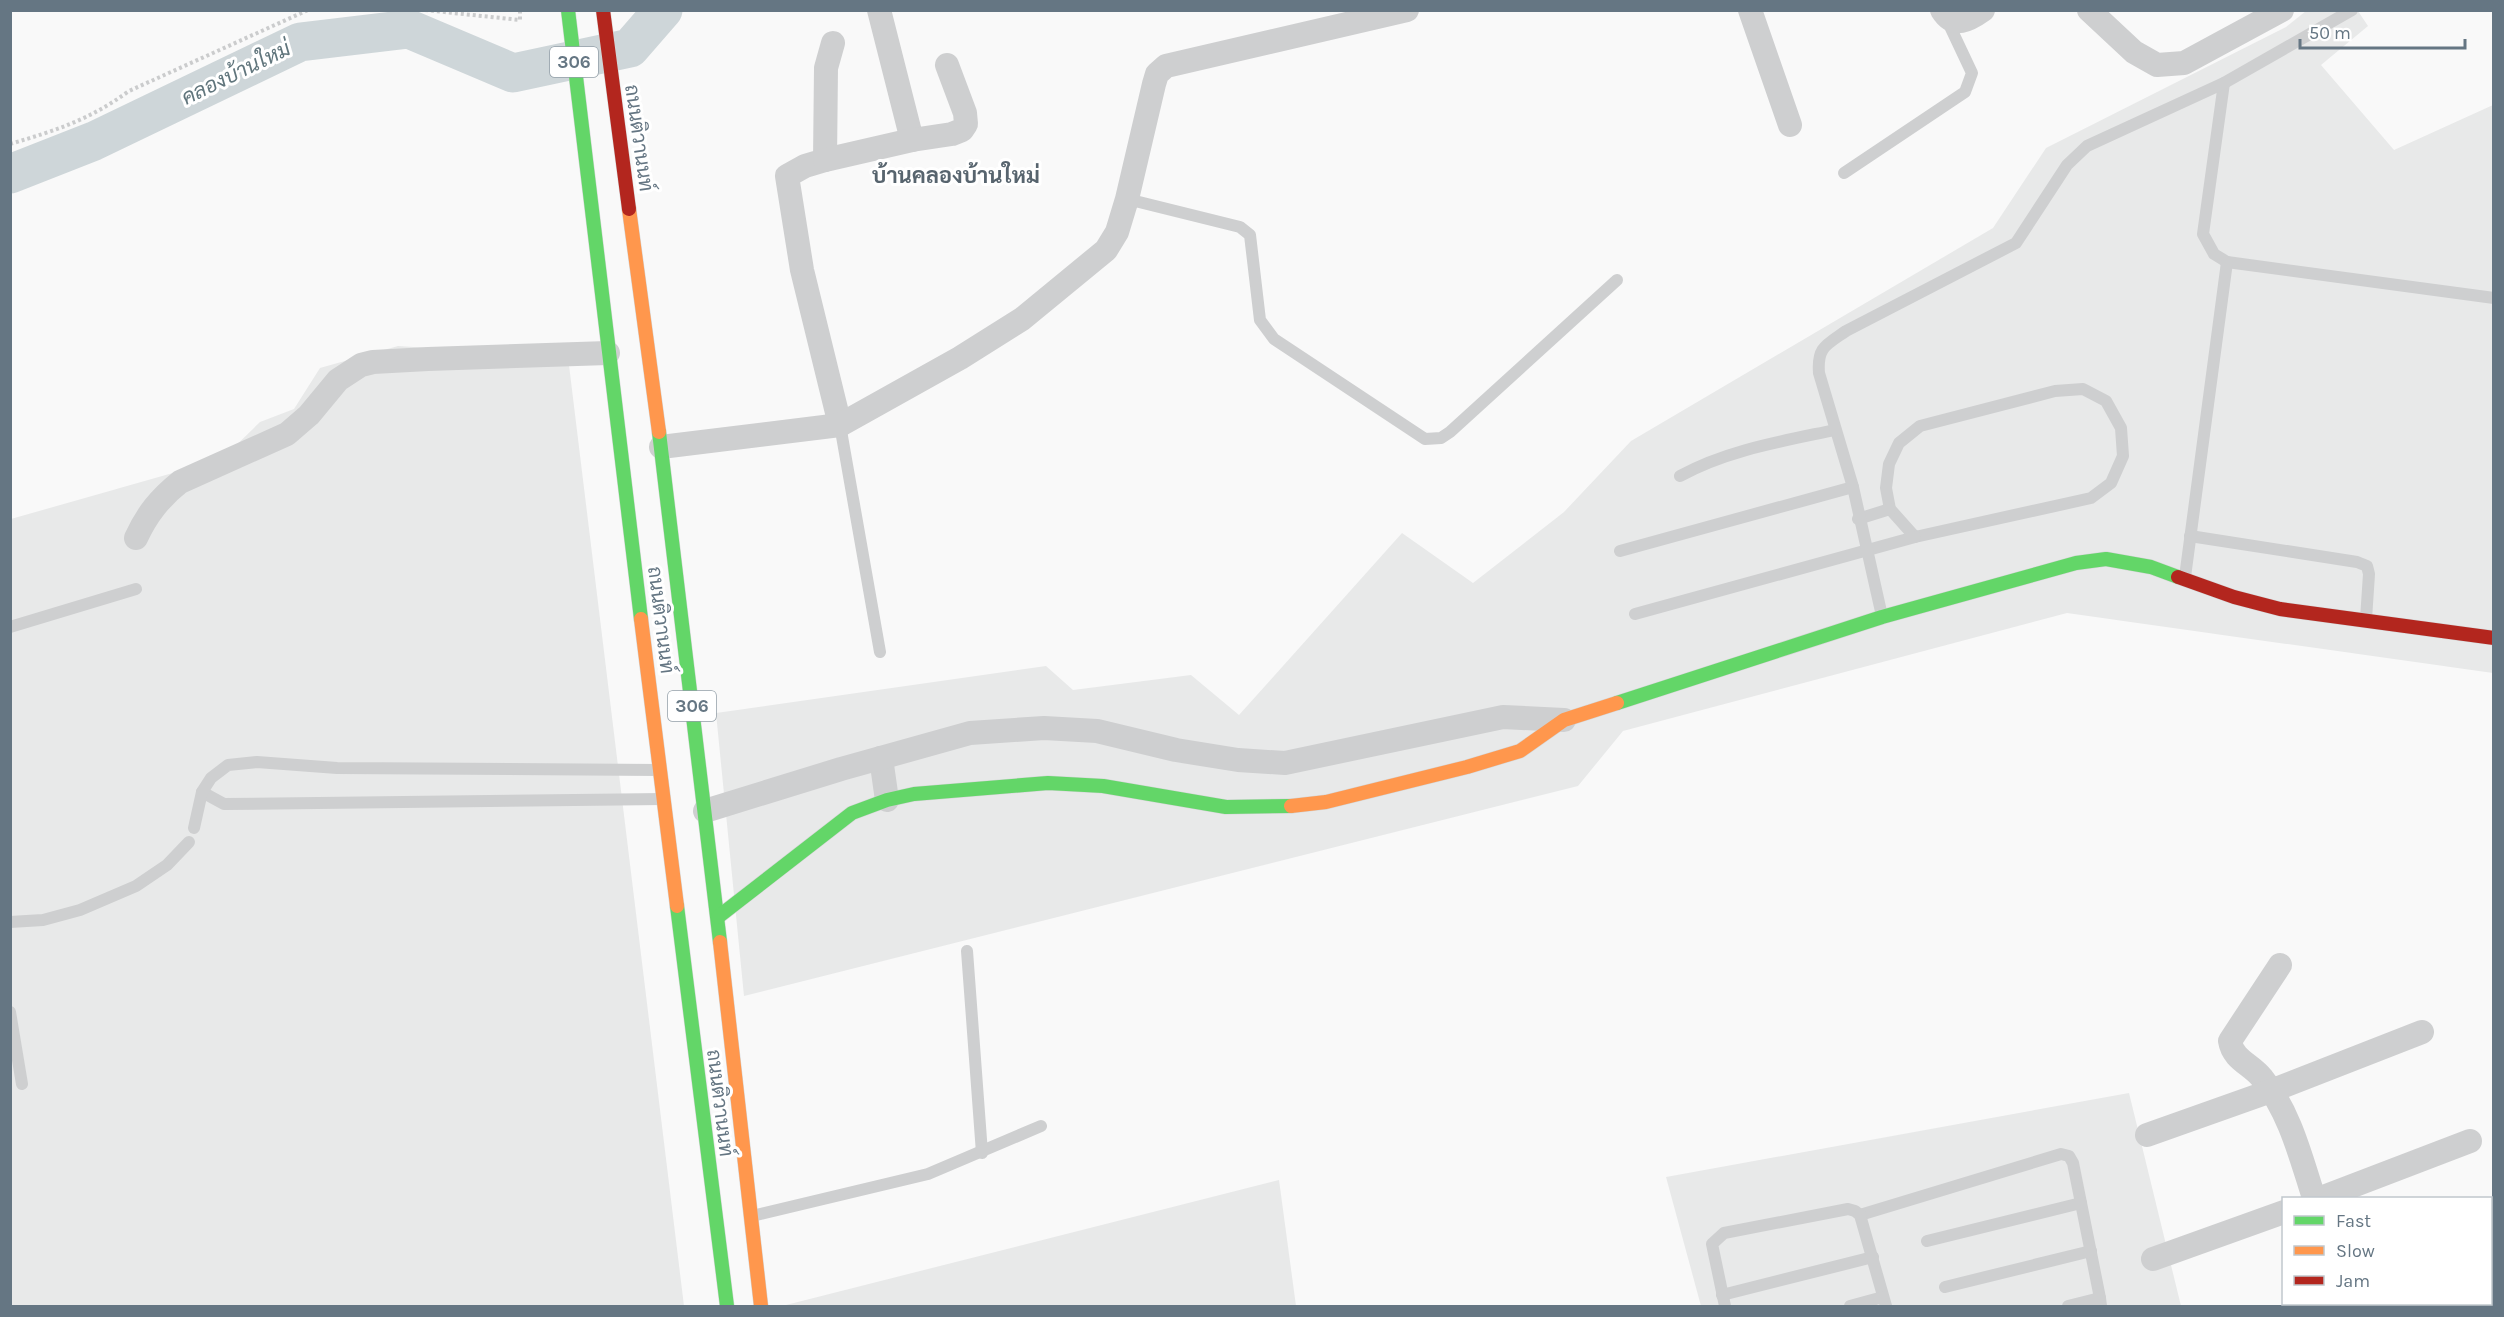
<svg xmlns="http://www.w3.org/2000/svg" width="2504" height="1317" font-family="Karla,Sarabun,sans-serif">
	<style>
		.built { fill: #e8e9e9 }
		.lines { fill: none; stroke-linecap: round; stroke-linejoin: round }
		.river { stroke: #ced6d9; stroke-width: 39 }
		.fast-casing { stroke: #d5d6d7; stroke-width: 15 }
		.slow-casing { stroke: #d5d6d7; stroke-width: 15 }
		.jam-casing { stroke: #d5d6d7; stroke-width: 15 }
		.path { stroke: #cbcccd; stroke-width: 4; stroke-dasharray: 3 3; stroke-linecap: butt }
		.lane { stroke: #cecfd0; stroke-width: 12 }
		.street { stroke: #cecfd0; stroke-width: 24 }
		.fast { stroke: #63d668; stroke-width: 14 }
		.slow { stroke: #ff974d; stroke-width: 14 }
		.jam { stroke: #b3261e; stroke-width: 14 }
		.labels { text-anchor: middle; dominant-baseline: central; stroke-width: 6; stroke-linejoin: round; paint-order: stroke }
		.shield { fill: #fff; stroke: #939fa8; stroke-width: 1.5 }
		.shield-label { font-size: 18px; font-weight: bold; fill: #657683 }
		.street-label { font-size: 20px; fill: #657683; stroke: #fff }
		.water-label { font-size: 21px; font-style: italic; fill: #60757c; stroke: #fff }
		.quarter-label { font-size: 22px; font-weight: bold; fill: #57646e; stroke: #fff }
	</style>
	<rect width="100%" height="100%" fill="#f9f9f9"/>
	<g class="built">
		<polygon points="2306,11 2358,11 2368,26 2321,65 2394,150 2493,105 2493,673 2067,613 1623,731 1578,786 744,996 716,713 1046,666 1073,690 1191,675 1239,715 1402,533 1473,583 1564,512 1631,441 1993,228 2046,148 2286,27"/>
		<polygon points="398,346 568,357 684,1306 11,1306 11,519 222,459 260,422 294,409 320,368"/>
		<polygon points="2129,1093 2181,1306 1701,1306 1666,1177"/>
		<polygon points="1279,1180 1296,1306 786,1306 786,1305"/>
	</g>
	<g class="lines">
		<polyline class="river" points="10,174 94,141 300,42 409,29 513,73 630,48 663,10"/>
		<g class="fast-casing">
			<g id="fast">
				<polyline points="568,10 641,619"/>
				<polyline points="659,432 720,942"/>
				<polyline points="1617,703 1882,617 2076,563 2106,559 2151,567 2178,577"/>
				<polyline points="677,906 727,1306"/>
				<polyline points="718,917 852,813 887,800 914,794 1048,783 1103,786 1226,807 1291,806"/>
			</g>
		</g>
		<g class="slow-casing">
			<g id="slow">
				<polyline points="629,209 659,432"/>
				<polyline points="641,619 677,906"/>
				<polyline points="1291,806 1326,802 1467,767 1520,751 1564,720 1617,703"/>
				<polyline points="720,942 761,1306"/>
			</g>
		</g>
		<g class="jam-casing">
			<g id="jam">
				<polyline points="603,10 629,209"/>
				<polyline points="2178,577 2234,597 2280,609 2494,638"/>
			</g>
		</g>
		<g class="path">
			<polyline points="425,10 520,20 520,10"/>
			<path d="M10,144C57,130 89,120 129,91L308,10"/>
		</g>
		<g class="lane">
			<polyline points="2224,83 2203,234 2214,254 2227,262 2494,298"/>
			<polyline points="1844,173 1965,92 1972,73 1947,20"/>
			<polyline points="1127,199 1240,227 1250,235 1260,320 1274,339 1425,439 1441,438 1450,432 1617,280"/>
			<polygon points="2083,389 2106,401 2121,428 2123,456 2111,483 2091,498 1915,537 1890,509 1886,488 1889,464 1899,443 1920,426 2055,391"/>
			<polyline points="840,425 880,652"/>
			<path d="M1680,476C1727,450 1783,441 1835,430"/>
			<polyline points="1858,519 1890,509"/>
			<polyline points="2190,536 2357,562 2367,566 2369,574 2366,619"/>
			<polyline points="1620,551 1853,487"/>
			<polyline points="2185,577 2227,262"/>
			<polyline points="1635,614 1915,537"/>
			<path d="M1882,616L1853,487L1819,373C1817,347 1826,345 1846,331L2016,243L2067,165L2087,146L2224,83L2352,10"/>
			<polyline points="10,627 136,589"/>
			<polyline points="202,792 224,804 663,799"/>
			<polyline points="194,828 202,792 211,778 228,765 257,762 337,768 660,770"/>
			<polyline points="10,922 43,920 80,910 136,886 167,865 189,842"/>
			<polyline points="967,951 982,1153"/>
			<polyline points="10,1012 22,1084"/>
			<polyline points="1860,1215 2061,1154 2069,1156 2073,1163 2100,1298"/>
			<polyline points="752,1216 928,1174 1041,1126"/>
			<polyline points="1927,1241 2081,1203"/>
			<polyline points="1945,1287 2091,1251"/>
			<polyline points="1722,1295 1873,1257"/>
			<polyline points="1725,1306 1712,1244 1724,1233 1848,1209 1855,1211 1860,1215 1886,1306"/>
			<polyline points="1850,1306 1883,1297"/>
			<polyline points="2068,1306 2100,1298 2101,1306"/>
		</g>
		<g class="street">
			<polyline points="879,10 912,140"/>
			<polyline points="1750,10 1790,125"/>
			<path d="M1942,10C1954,29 1969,20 1983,10"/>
			<polyline points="2089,10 2134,52 2157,65 2184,63 2282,10"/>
			<polyline points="833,43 826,68 825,160 805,166 787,176 802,270 840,425"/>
			<polyline points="825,160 912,140 952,134 962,130 966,124 965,113 947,65"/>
			<polyline points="661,447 840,425 960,358 1022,319 1106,250 1117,232 1127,199 1154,84 1157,74 1166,66 1407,10"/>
			<path d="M136,538C147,514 160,498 180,482L287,434L309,415L338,380L361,365L373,362L428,359L608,353"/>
			<polyline points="881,758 887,800"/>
			<polyline points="705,811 841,769 970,733 1044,728 1097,731 1176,750 1238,760 1285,763 1503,717 1564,720"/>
			<path d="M2280,965L2230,1041C2233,1060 2251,1064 2262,1078C2290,1112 2301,1158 2314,1198"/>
			<polyline points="2147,1135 2271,1091 2422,1032"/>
			<polyline points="2321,1198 2470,1141"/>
			<polyline points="2153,1259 2284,1212"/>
			<polyline points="2348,1304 2349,1306"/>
			<polyline points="2369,1306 2377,1304"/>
		</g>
		<use href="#fast" class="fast"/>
		<use href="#slow" class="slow"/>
		<use href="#jam" class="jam"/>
	</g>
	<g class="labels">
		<g class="shield">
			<rect x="550" y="47" width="48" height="30" rx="4.5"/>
			<rect x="668" y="691" width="48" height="30" rx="4.5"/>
		</g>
		<g class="shield-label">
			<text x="574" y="62">306</text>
			<text x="692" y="706">306</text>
		</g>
		<g class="street-label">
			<text transform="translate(639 138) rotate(82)">ถนนติวานนท์</text>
			<text transform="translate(661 620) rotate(83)">ถนนติวานนท์</text>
			<text transform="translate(720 1103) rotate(83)">ถนนติวานนท์</text>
		</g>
		<g class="water-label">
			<text transform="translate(236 73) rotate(-26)">คลองบ้านใหม่</text>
		</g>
		<g class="quarter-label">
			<text x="956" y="176">บ้านคลองบ้านใหม่</text>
		</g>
	</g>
	<rect width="2504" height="1317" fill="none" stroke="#657683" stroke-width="24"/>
	<rect x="2282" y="1197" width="210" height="108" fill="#ffffff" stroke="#c1c8cd" stroke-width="1.5"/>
	<rect x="2294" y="1216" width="30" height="9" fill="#63d668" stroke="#c1c8cd" stroke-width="1.5"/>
	<text x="2336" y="1227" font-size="18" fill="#657683">Fast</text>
	<rect x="2294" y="1246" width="30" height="9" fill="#ff974d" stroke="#c1c8cd" stroke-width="1.5"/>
	<text x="2336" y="1257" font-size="18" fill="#657683">Slow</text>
	<rect x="2294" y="1276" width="30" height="9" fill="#b3261e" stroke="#c1c8cd" stroke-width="1.5"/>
	<text x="2336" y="1287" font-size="18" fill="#657683">Jam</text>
	<path d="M2300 39v9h165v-9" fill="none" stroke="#657683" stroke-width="3"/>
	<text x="2309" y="39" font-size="18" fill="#657683" stroke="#ffffff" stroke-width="4.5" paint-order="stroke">50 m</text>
</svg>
